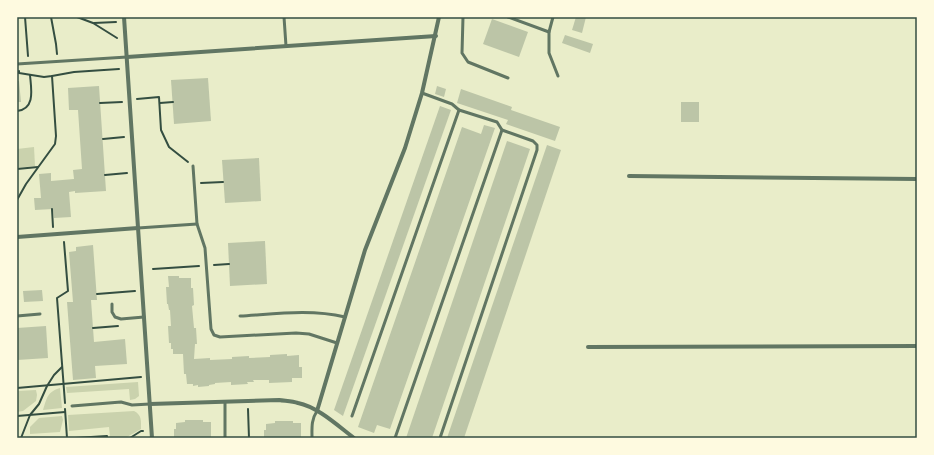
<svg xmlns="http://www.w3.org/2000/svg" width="934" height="455" font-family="'Nunito Sans',sans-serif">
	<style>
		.green { fill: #cad2ad }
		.building { fill: #bcc5a7 }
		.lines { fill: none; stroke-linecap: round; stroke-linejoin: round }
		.path { stroke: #344e41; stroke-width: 2 }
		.service { stroke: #617663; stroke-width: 3 }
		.minor { stroke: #617663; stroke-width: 4 }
		.neatline { fill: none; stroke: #344e41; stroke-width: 1.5 }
	</style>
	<rect width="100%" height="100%" fill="#e9edc9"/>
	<g class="green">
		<polygon points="34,147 35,166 17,168 17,149"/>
		<polygon points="138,382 139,396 135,399 130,400 129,389 67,393 66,387"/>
		<path d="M60,388L62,408L43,410C47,398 47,392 60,388Z"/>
		<polygon points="36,390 37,395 36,401 23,411 17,412 17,391"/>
		<path d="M134,411C142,415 141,421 141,429L127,437H110L109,427L69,431L68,415Z"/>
		<polygon points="62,416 63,420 60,432 30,434 30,427 39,418"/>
	</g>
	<g class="building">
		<polygon points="576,17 586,17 582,33 572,30"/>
		<polygon points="492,19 528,32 519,57 483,44"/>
		<polygon points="565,35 593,44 590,53 562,43"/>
		<polygon points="208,78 211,121 174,124 171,80"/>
		<polygon points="17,81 19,81 21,102 17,102"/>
		<polygon points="99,86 106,191 75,193 75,191 69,192 71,217 54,218 53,209 35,210 34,198 41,198 39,174 51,173 51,181 74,179 73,170 82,169 78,110 69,110 68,88"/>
		<polygon points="437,86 446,89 444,97 435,94"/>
		<polygon points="461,89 512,107 511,110 560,127 555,141 506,124 508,120 457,103"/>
		<rect x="681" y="102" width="18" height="20"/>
		<polygon points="440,106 451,110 343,416 334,410"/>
		<polygon points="484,125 495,128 390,429 377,425 374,433 358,427 462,127 481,134"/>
		<polygon points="507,141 530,149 432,438 406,438"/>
		<polygon points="547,145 561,150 464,438 447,438"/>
		<polygon points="259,158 261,201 225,203 222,160"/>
		<polygon points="265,241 267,284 230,286 228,243"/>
		<polygon points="93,245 97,300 91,300 94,342 125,339 127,364 95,366 96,378 73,380 67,302 73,302 69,252 76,251 76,247"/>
		<polygon points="168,276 179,276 179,278 191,278 191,288 193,288 194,305 192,306 194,328 196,328 197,344 195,344 194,359 210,358 210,360 232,359 232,357 249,356 249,358 270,357 270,355 287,354 287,356 299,355 299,367 302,367 302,378 292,378 292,382 269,383 269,380 253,380 254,382 247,382 248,384 231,385 231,382 215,383 215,384 209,385 209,386 198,387 198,385 193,386 193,384 187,384 186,374 184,374 183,354 173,354 173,349 171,349 171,343 169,343 168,326 171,326 170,310 169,310 168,304 167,304 166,287 169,287"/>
		<polygon points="42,290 43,301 24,302 23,291"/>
		<polygon points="46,326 48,358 17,360 17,328"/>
		<polygon points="185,420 203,420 203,422 211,422 211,438 174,438 174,429 176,429 176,423 185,422"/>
		<polygon points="275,421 293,421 293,423 301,423 301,438 264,438 264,430 266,430 266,424 275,423"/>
	</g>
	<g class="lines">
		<g class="path">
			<polyline points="25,17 28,56"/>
			<polyline points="51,17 56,44 57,54"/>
			<polyline points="77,17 93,23 117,38"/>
			<polyline points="94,23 116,22"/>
			<polyline points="19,71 19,73 44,77 52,76 74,72 119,69"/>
			<polyline points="137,99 159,97 161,130 169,147 188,162"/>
			<polyline points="100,103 122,102"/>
			<polyline points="160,103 173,102"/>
			<path d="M17,111C36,109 31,88 30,75"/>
			<polyline points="103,139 124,137"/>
			<polyline points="17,169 38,167"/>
			<polyline points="105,175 127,173"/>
			<polyline points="201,183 223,182"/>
			<polyline points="17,200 26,184 55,144 56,136 52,76"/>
			<polyline points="52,209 53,227"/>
			<polyline points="64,242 68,291 57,298 65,403"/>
			<polyline points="214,265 229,264"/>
			<polyline points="153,269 199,266"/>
			<polyline points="97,294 135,291"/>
			<polyline points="93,328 118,326"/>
			<polyline points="17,388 141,377"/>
			<polyline points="65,409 67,438"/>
			<polyline points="248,409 249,438"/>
			<polyline points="17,416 65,412"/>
			<polyline points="21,438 30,415 39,404 47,386 54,375 62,367"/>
			<polyline points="75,438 107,436 107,438"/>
			<polyline points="130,438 141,431 143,431"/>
		</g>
		<g class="service">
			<polyline points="284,17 286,46"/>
			<polyline points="463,17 462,53 468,62 508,78"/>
			<polyline points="508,17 549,32"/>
			<polyline points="553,17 549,32 549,53 558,76"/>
			<polyline points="17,64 127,57"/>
			<polyline points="422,93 452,104 459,110 497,122 502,130 533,141 537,145 537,150 440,438"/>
			<polyline points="193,166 197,224 205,248 211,329 214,335 220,337 296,333 309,334 337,343"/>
			<polyline points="138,228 197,224"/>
			<polyline points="112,304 112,312 115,317 121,319 144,317"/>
			<polyline points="17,316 40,314"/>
			<path d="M240,316C275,314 310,309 345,317"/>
			<polyline points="225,402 225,438"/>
			<polyline points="72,406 121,402 132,405 150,404"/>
			<polyline points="352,416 459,110"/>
			<path d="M312,438C312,428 311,420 317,411"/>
			<polyline points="395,438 502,130"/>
		</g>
		<g class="minor">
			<polyline points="124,17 152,438"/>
			<polyline points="127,57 436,36"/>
			<polyline points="629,176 917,179"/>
			<polyline points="17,237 138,228"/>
			<polyline points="588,347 917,346"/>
			<path d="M150,404L279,400C285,401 292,401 298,403C318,407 338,426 354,438"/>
			<polyline points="317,411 365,250 405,148 422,93 439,17"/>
		</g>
	</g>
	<rect width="934" height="455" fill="none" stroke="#fefae0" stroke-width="36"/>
	<rect x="18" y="18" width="898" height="419" class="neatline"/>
</svg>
